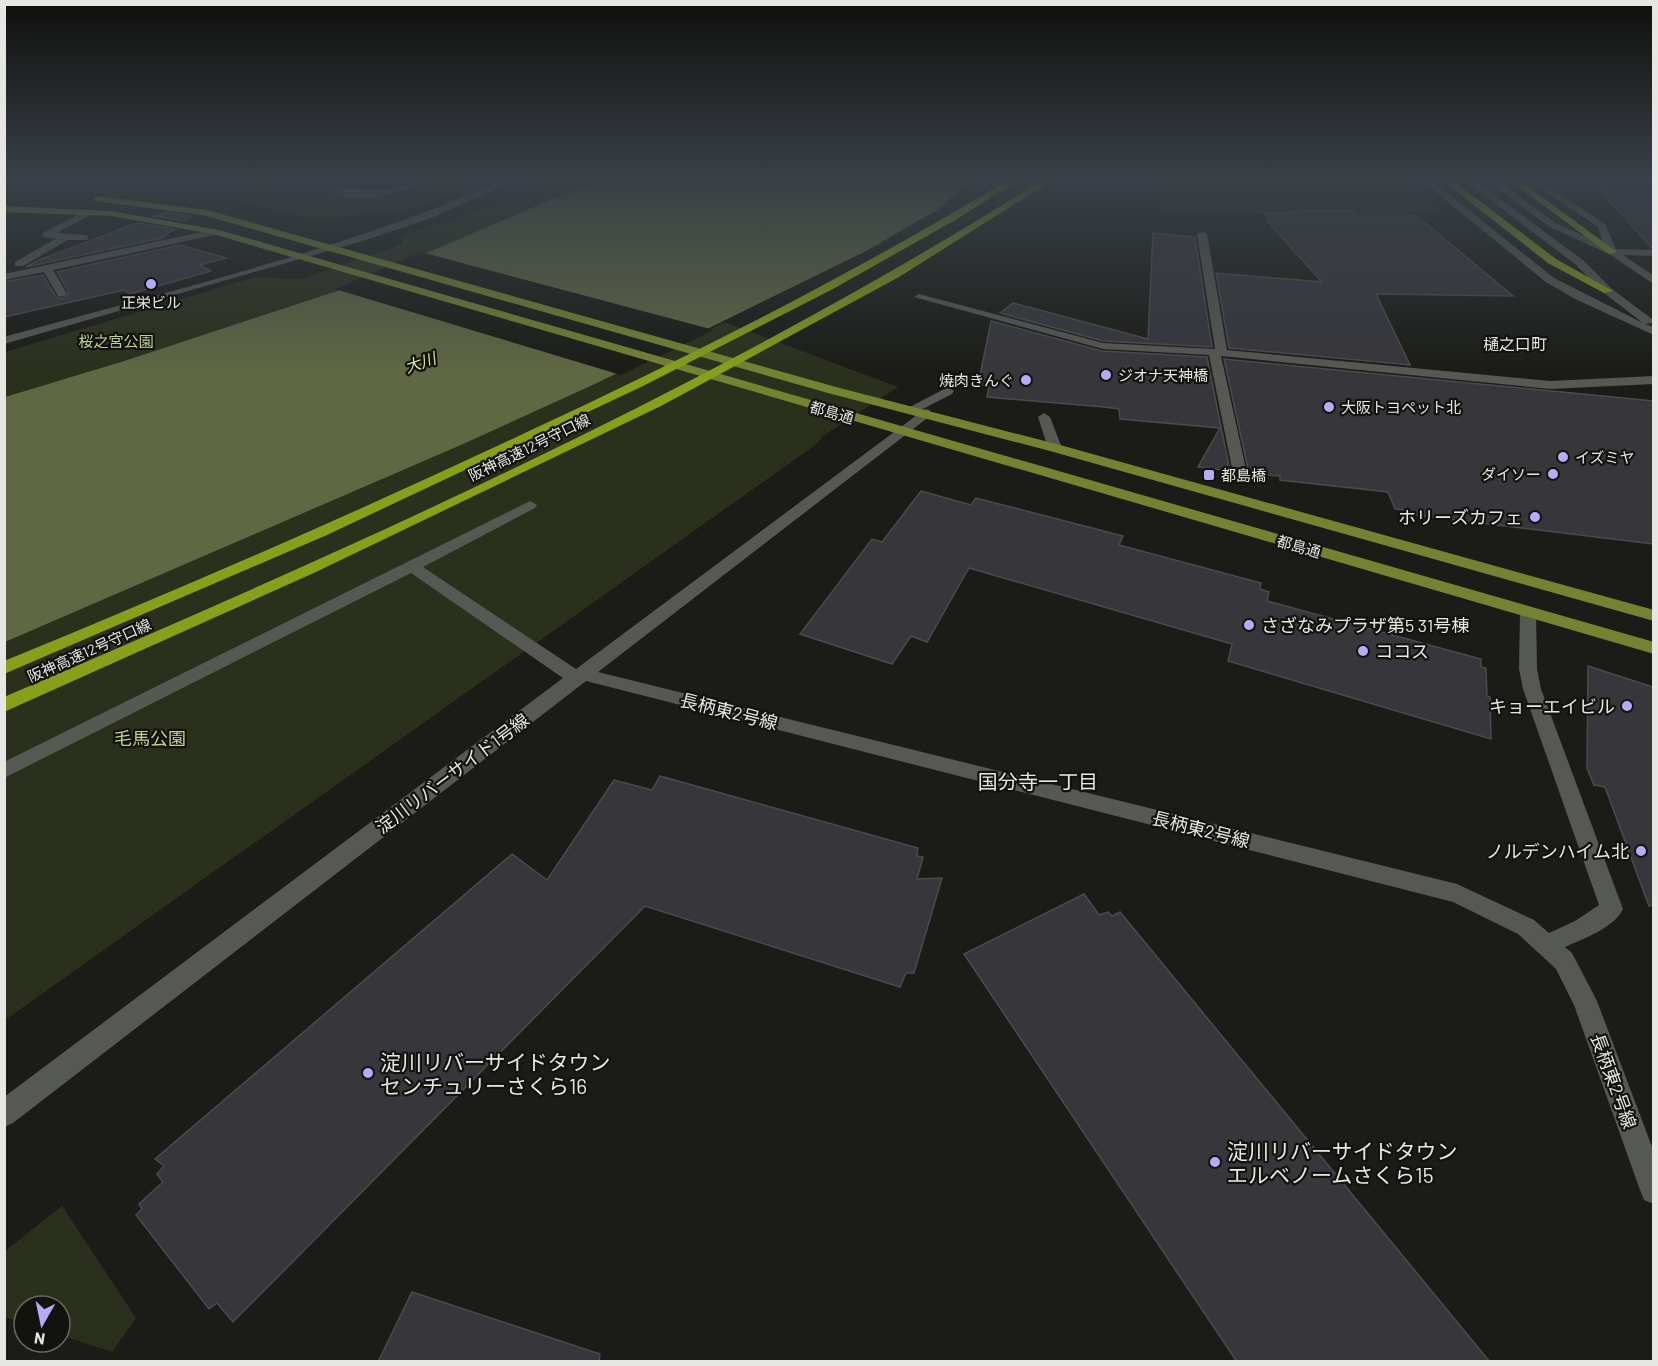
<svg xmlns="http://www.w3.org/2000/svg" width="1658" height="1366" font-family="Barlow,'Noto Sans JP',sans-serif">
	<style>
		.green { fill: #2b301c }
		.water { fill: #5f6743 }
		.pier { fill: #1b1c17 }
		.building { fill: #37363b; stroke: #4b4a50; stroke-width: 1.5 }
		.lines { fill: none; stroke-linecap: round; stroke-linejoin: round }
		.minor { fill: #565853; fill-rule: evenodd }
		.major { fill: #748332; fill-rule: evenodd }
		.highway { fill: #889f1c; fill-rule: evenodd }
		.poi-dot { fill: #b5acf8; stroke: #12130f; stroke-width: 2 }
		.labels { text-anchor: middle; dominant-baseline: central; stroke-width: 4.5; stroke-linejoin: round; paint-order: stroke }
		.far-poi-label { font-size: 15px; fill: #e6e7e3; stroke: #12130f; text-anchor: start }
		.far-park-label { font-size: 15px; fill: #c0d091; stroke: #12130f }
		.far-street-label { font-size: 15px; fill: #e6e7e3; stroke: #12130f }
		.far-neighbourhood-label { font-size: 16px; fill: #e6e7e3; stroke: #12130f }
		.far-water-label { font-size: 16px; font-style: italic; fill: #d4e4a5; stroke: #12130f }
		.poi-label { font-size: 18px; fill: #e6e7e3; stroke: #12130f; text-anchor: end }
		.street-label { font-size: 18px; fill: #e6e7e3; stroke: #12130f }
		.park-label { font-size: 18px; fill: #c0d091; stroke: #12130f }
		.neighbourhood-label { font-size: 20px; fill: #e6e7e3; stroke: #12130f }
		.near-poi-label { font-size: 21px; fill: #e6e7e3; stroke: #12130f; text-anchor: start }
	</style>
	<rect width="100%" height="100%" fill="#1b1c17"/>
	<g class="green">
		<path d="M236,180H267V189C288,201 317,188 340,189L332,196L393,197L418,190L432,182L469,186L456,193L403,211L314,219L237,200L234,182Z"/>
		<polygon points="539,180 604,180 548,201 340,290 124,361 5,397 5,352 256,277 302,279 397,246 402,243 402,236 501,203"/>
		<polygon points="1161,180 1401,180 1440,212 1412,212 1416,216 1160,212"/>
		<polygon points="725,322 898,387 823,436 818,443 5,1020 5,642 461,445"/>
		<polygon points="62,1206 136,1318 112,1352 60,1335 60,1306 24,1306 24,1323 5,1317 5,1251"/>
	</g>
	<polygon class="water" points="604,180 973,180 935,211 868,250 597,383 461,445 5,642 5,397 124,361 340,290 548,201"/>
	<polygon class="pier" points="421,252 714,330 621,375 335,289"/>
	<g class="building">
		<polygon points="1590,180 1653,180 1653,248 1652,248"/>
		<polygon points="1295,211 1352,211 1356,216 1417,216 1513,296 1376,294 1410,365 1229,348 1216,273 1322,282 1268,222 1271,222 1264,213 1298,213"/>
		<polygon points="166,212 191,216 184,221 155,216"/>
		<polygon points="137,223 174,229 162,238 26,267 39,260"/>
		<polygon points="1153,233 1195,237 1212,347 1103,341 1000,313 1013,303 1148,339"/>
		<polygon points="180,245 226,258 200,265 211,271 130,294 124,290 4,317 4,282 43,275 56,297 63,299 69,293 57,272"/>
		<polygon points="991,321 1102,351 1207,357 1230,471 1198,467 1220,428 1120,419 1119,409 1104,407 987,397 989,386 978,385"/>
		<polygon points="1224,359 1653,401 1653,544 1407,514 1406,510 1395,509 1388,492 1280,480 1280,476 1249,473"/>
		<polygon points="921,491 971,505 976,498 1123,536 1119,545 1261,583 1260,589 1269,592 1267,601 1481,659 1481,667 1486,668 1487,696 1490,697 1491,739 1228,661 1232,644 969,568 927,642 911,636 892,664 800,634 872,539 882,542"/>
		<polygon points="1588,666 1653,687 1653,905 1649,906 1605,787 1594,785 1587,768"/>
		<polygon points="660,776 918,848 917,856 923,857 917,879 942,878 914,973 906,973 900,987 645,906 233,1322 217,1303 209,1309 136,1215 142,1209 139,1204 163,1182 157,1174 164,1166 155,1159 512,854 547,880 614,780 652,790"/>
		<polygon points="1084,894 1099,915 1108,912 1112,916 1120,912 1490,1362 1237,1362 964,954"/>
		<polygon points="412,1292 600,1354 599,1362 378,1362"/>
	</g>
	<g class="lines">
		<g class="minor">
			<path d="M414,180H424C406,195 351,205 332,192L336,189L390,190Z"/>
			<path d="M466,180H515L434,217L366,240L4,344V337C167,291 337,252 492,185Z"/>
			<polygon points="1421,180 1431,180 1554,278 1643,323 1604,293 1575,264 1464,180 1474,180 1583,260 1612,289 1652,319 1652,323 1645,324 1654,327 1654,335 1575,299 1546,282"/>
			<polygon points="1486,180 1496,180 1556,223 1604,245 1598,227 1528,180 1538,180 1605,224 1616,249 1654,250 1654,256 1623,255 1654,276 1654,284 1609,254 1550,227"/>
			<polygon points="89,209 97,211 57,233 85,235 88,236 88,240 68,240 23,266 15,266 15,262 55,239 43,237 43,233"/>
			<polygon points="216,229 221,232 219,234 53,270 67,294 62,297 58,296 44,272 4,280 4,274"/>
			<polygon points="1202,231 1207,234 1227,350 1550,381 1654,376 1654,384 1550,389 1221,356 1248,478 1241,482 1234,478 1209,355 1103,349 914,297 919,294 1103,343 1215,349 1197,234"/>
			<polygon points="948,387 954,391 952,394 915,413 905,413 904,410"/>
			<path d="M925,409L930,410V416L598,672L1457,884L1534,920L1549,933L1575,921L1599,905L1523,689L1519,669L1520,612L1522,608H1534L1536,612L1537,669L1541,689L1623,909C1614,928 1583,939 1565,947L1572,953L1597,1001L1654,1152V1204L1644,1200L1640,1190L1574,1005L1556,969L1518,934L1453,902L586,681L13,1123L4,1127V1097L563,678L411,573L4,778V762L530,501L537,505L535,508L423,567L576,669Z"/>
			<polygon points="1044,413 1050,417 1062,448 1060,451 1055,452 1048,448 1038,417"/>
		</g>
		<g class="major">
			<polygon points="97,196 207,210 836,387 1060,445 1654,610 1654,621 1050,451 828,393 203,215 94,201 93,199"/>
			<polygon points="4,206 111,211 219,230 1654,642 1654,654 213,234 111,216 4,212"/>
		</g>
		<g class="highway">
			<path d="M1008,180H1019L957,219L833,289L643,386L327,535L4,674V661C181,589 355,513 527,432C692,355 853,274 1008,180Z"/>
			<path d="M1043,180H1053L899,277L661,406L316,572L4,712V697C360,545 715,386 1043,180Z"/>
			<polygon points="1442,180 1452,180 1556,259 1613,291 1604,293 1548,263"/>
			<polygon points="1509,180 1519,180 1617,252 1609,254"/>
		</g>
	</g>
	<linearGradient id="sky" x2="0" y2="1"><stop stop-color="#0f0f0d"/><stop offset="0.48" stop-color="#394047"/><stop offset="1" stop-color="#394047" stop-opacity="0"/></linearGradient>
	<rect width="1658" height="372" fill="url(#sky)"/>
	<g class="poi-dot">
		<circle cx="151" cy="284" r="6"/>
		<circle cx="1106" cy="375" r="6"/>
		<circle cx="1026" cy="380" r="6"/>
		<circle cx="1329" cy="407" r="6"/>
		<circle cx="1563" cy="457" r="6"/>
		<circle cx="1553" cy="474" r="6"/>
		<rect x="1203" y="469" width="12" height="12" rx="3"/>
		<circle cx="1535" cy="517" r="6"/>
		<circle cx="1249" cy="625" r="6"/>
		<circle cx="1363" cy="651" r="6"/>
		<circle cx="1627" cy="706" r="6"/>
		<circle cx="1641" cy="851" r="6"/>
		<circle cx="368" cy="1073" r="6"/>
		<circle cx="1215" cy="1162" r="6"/>
	</g>
	<g class="labels">
		<g class="far-poi-label">
			<text x="151" y="302" text-anchor="middle">正栄ビル</text>
			<text x="1118" y="375">ジオナ天神橋</text>
			<text x="1014" y="380" text-anchor="end">焼肉きんぐ</text>
			<text x="1341" y="407">大阪トヨペット北</text>
			<text x="1575" y="457">イズミヤ</text>
			<text x="1541" y="474" text-anchor="end">ダイソー</text>
			<text x="1221" y="475">都島橋</text>
		</g>
		<g class="far-park-label">
			<text x="116" y="341">桜之宮公園</text>
		</g>
		<g class="far-street-label">
			<text transform="translate(832 412) rotate(16)">都島通</text>
			<text transform="translate(529 447) rotate(-26)">阪神高速12号守口線</text>
			<text transform="translate(1299 546) rotate(16)">都島通</text>
			<text transform="translate(89 650) rotate(-24)">阪神高速12号守口線</text>
		</g>
		<g class="far-neighbourhood-label">
			<text x="1515" y="343">樋之口町</text>
		</g>
		<g class="far-water-label">
			<text transform="translate(420 362) rotate(-19)">大川</text>
		</g>
		<g class="poi-label">
			<text x="1523" y="517">ホリーズカフェ</text>
			<text x="1261" y="625" text-anchor="start">さざなみプラザ第5 31号棟</text>
			<text x="1375" y="651" text-anchor="start">ココス</text>
			<text x="1615" y="706">キョーエイビル</text>
			<text x="1629" y="851">ノルデンハイム北</text>
		</g>
		<g class="street-label">
			<text transform="translate(729 711) rotate(14)">長柄東2号線</text>
			<text transform="translate(452 773) rotate(-37)">淀川リバーサイド1号線</text>
			<text transform="translate(1201 829) rotate(14)">長柄東2号線</text>
			<text transform="translate(1614 1081) rotate(70)">長柄東2号線</text>
		</g>
		<g class="park-label">
			<text x="150" y="738">毛馬公園</text>
		</g>
		<g class="neighbourhood-label">
			<text x="1038" y="781">国分寺一丁目</text>
		</g>
		<g class="near-poi-label">
			<text x="380" y="1061">淀川リバーサイドタウン<tspan x="380" dy="24">センチュリーさくら16</tspan></text>
			<text x="1227" y="1150">淀川リバーサイドタウン<tspan x="1227" dy="24">エルベノームさくら15</tspan></text>
		</g>
	</g>
	<rect width="1658" height="1366" fill="none" stroke="#e6e7e3" stroke-width="12"/>
	<g transform="translate(42 1324) rotate(189)"><circle r="28" fill="#12130f" stroke="#676864" stroke-width="1.5"/>
	<path d="M0-4.5L10 22L0 15L-10 22Z" fill="#b5acf8"/>
	<text y="-9" font-size="16" font-weight="bold" text-anchor="middle" fill="#e6e7e3">N</text>
	</g>
</svg>
